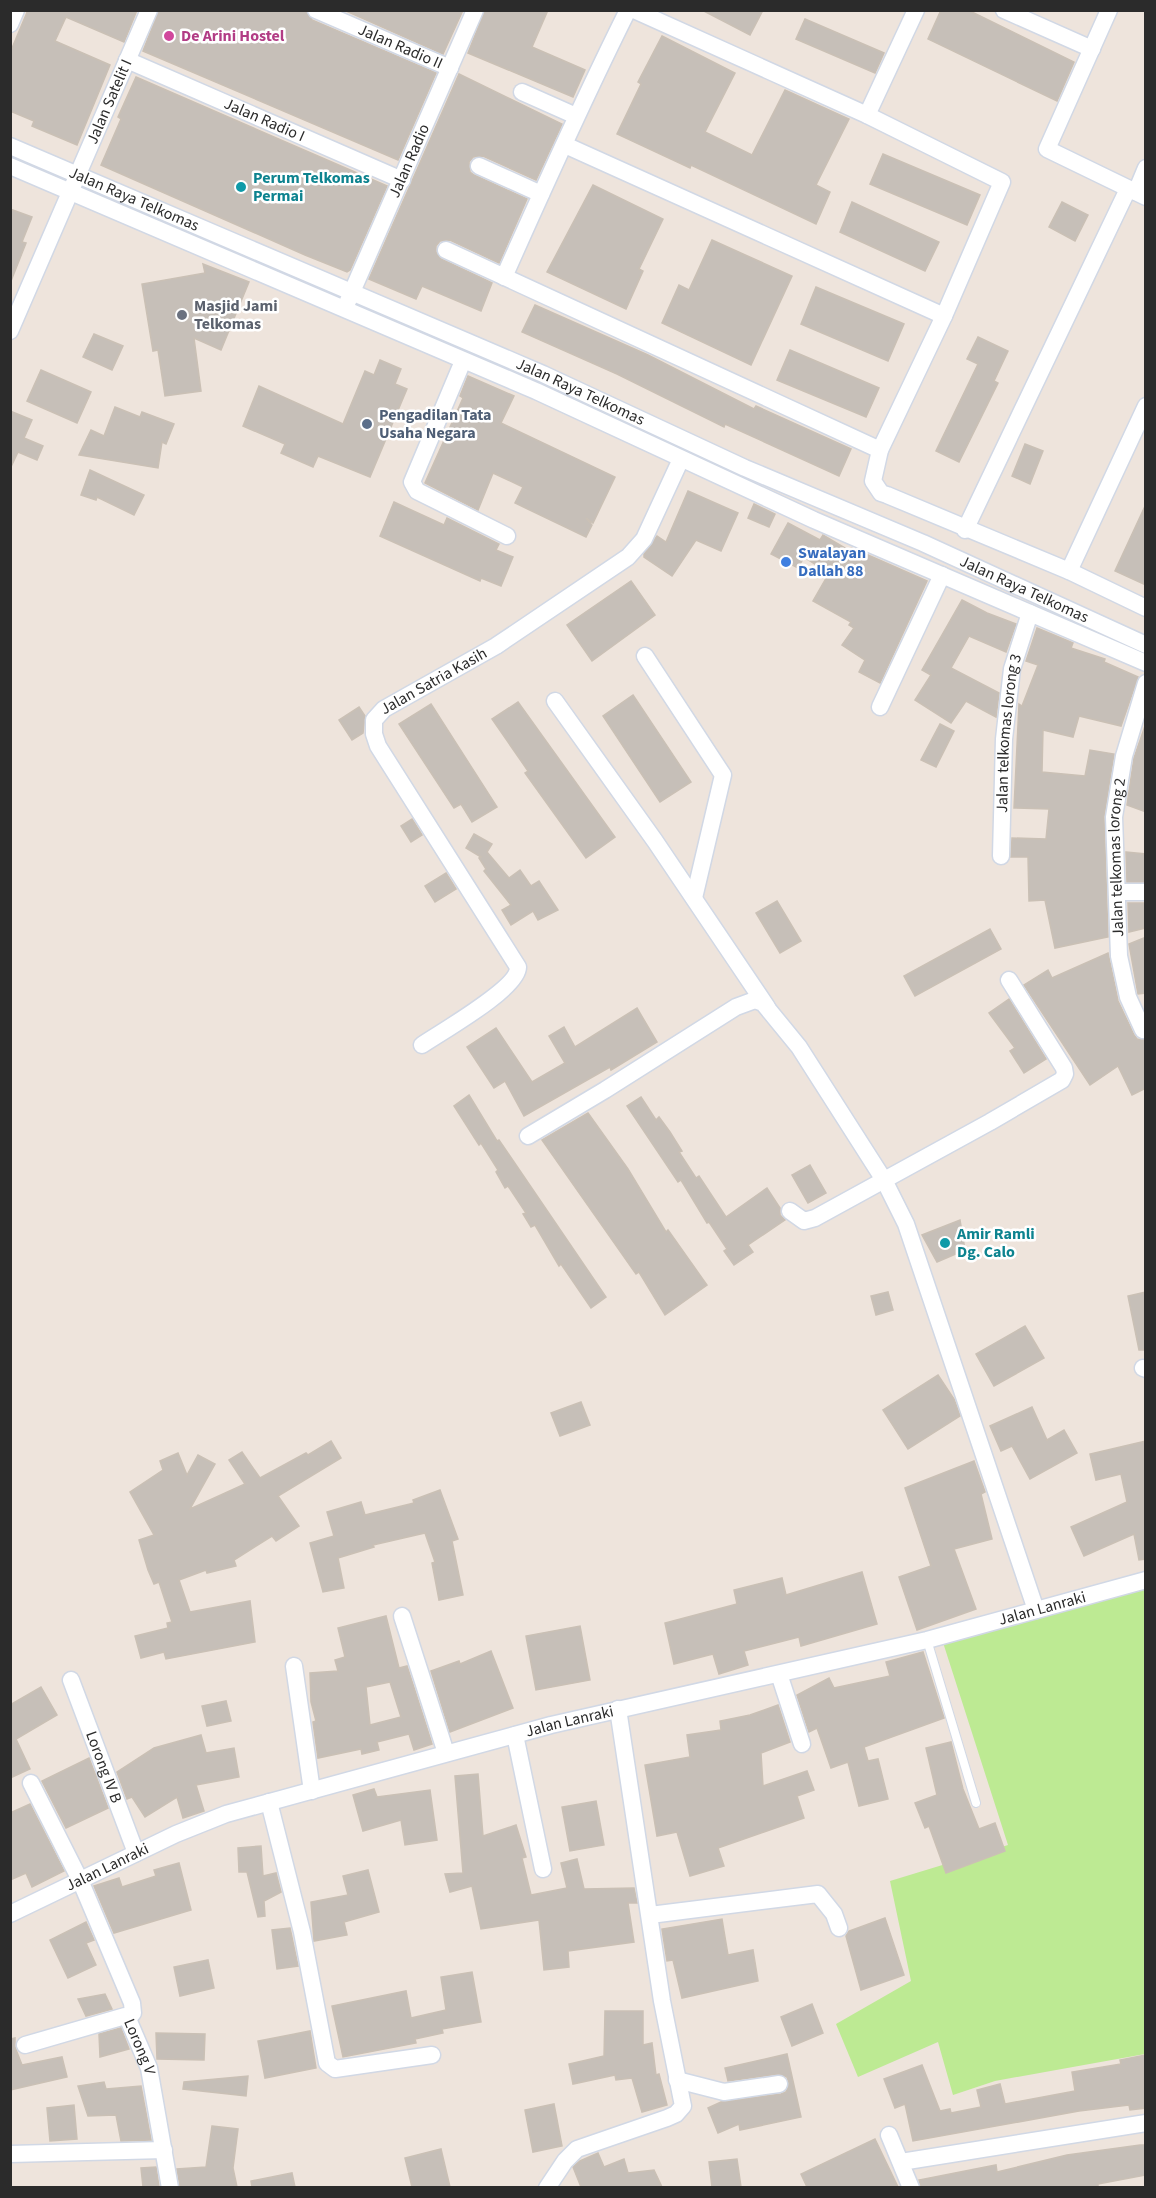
<svg xmlns="http://www.w3.org/2000/svg" width="1156" height="2198" font-family="'Source Sans 3',sans-serif">
	<style>
		.green { fill: #bdea93 }
		.building { fill: #c6bfb8; stroke: #cac0b5; stroke-width: 1.5; fill-rule: evenodd }
		.lines { fill: none; stroke-linecap: round; stroke-linejoin: round }
		.lane-casing { stroke: #d1d8e5; stroke-width: 10 }
		.street-casing { stroke: #d1d8e5; stroke-width: 19 }
		.lane { stroke: #fff; stroke-width: 8 }
		.street { stroke: #fff; stroke-width: 16 }
		.hotel-dot { fill: #d1479c; stroke: #fff; stroke-width: 2 }
		.culture-dot { fill: #0f9aa8; stroke: #fff; stroke-width: 2 }
		.worship-dot { fill: #6b7280; stroke: #fff; stroke-width: 2 }
		.service-dot { fill: #5c6f8a; stroke: #fff; stroke-width: 2 }
		.shop-dot { fill: #3f7fe0; stroke: #fff; stroke-width: 2 }
		.labels { text-anchor: middle; dominant-baseline: central; stroke-width: 5; stroke-linejoin: round; paint-order: stroke }
		.hotel-label { font-size: 16px; font-weight: bold; fill: #b23c85; stroke: #fff; text-anchor: start }
		.street-label { font-size: 16px; fill: #2b2b2b; stroke: #fff }
		.culture-label { font-size: 16px; font-weight: bold; fill: #0d838f; stroke: #fff; text-anchor: start }
		.worship-label { font-size: 16px; font-weight: bold; fill: #5b616d; stroke: #fff; text-anchor: start }
		.service-label { font-size: 16px; font-weight: bold; fill: #4e5e75; stroke: #fff; text-anchor: start }
		.shop-label { font-size: 16px; font-weight: bold; fill: #366cbe; stroke: #fff; text-anchor: start }
	</style>
	<rect width="100%" height="100%" fill="#eee4dc"/>
	<polygon class="green" points="1145,1577 1145,2054 995,2081 953,2095 938,2042 858,2077 836,2024 911,1981 890,1881 1008,1845 939,1630"/>
	<g class="building">
		<polygon points="28,10 137,10 124,42 66,17 55,41 110,65 77,145 32,126 34,121 10,111 10,53"/>
		<polygon points="159,10 306,10 312,20 436,73 398,160 143,51"/>
		<polygon points="344,10 463,10 443,54"/>
		<polygon points="485,10 548,10 532,47 585,70 573,97 468,53"/>
		<polygon points="702,10 763,10 750,35"/>
		<polygon points="941,10 968,10 1074,62 1057,101 928,39"/>
		<polygon points="805,19 884,53 875,73 796,39"/>
		<polygon points="662,36 735,73 705,132 752,155 785,90 849,119 816,185 830,192 816,224 691,165 690,168 617,134 641,84 638,82"/>
		<polygon points="459,74 562,124 536,180 483,156 473,157 469,162 470,172 474,175 527,199 499,263 450,240 440,241 436,246 436,252 441,259 492,283 481,311 422,286 416,299 369,279"/>
		<polygon points="136,77 387,186 350,270 347,272 305,255 101,165 121,119 118,117"/>
		<polygon points="883,154 980,195 967,225 870,184"/>
		<polygon points="593,185 663,219 639,269 643,271 626,309 547,272"/>
		<polygon points="852,202 939,242 925,271 840,232"/>
		<polygon points="1062,202 1088,215 1075,241 1049,227"/>
		<polygon points="10,209 32,217 22,242 26,243 11,281"/>
		<polygon points="712,240 792,276 751,365 662,323 679,285 689,290"/>
		<polygon points="203,264 249,282 221,350 194,338 201,391 165,396 158,350 153,351 142,284 205,273"/>
		<polygon points="816,287 904,324 888,361 801,324"/>
		<polygon points="535,305 648,355 754,409 756,406 851,449 839,476 725,424 724,427 617,374 522,332"/>
		<polygon points="94,334 123,346 112,370 83,357"/>
		<polygon points="978,337 1008,351 994,381 998,383 959,462 936,451 978,364 967,359"/>
		<polygon points="790,350 879,388 866,417 777,380"/>
		<polygon points="380,360 401,369 395,384 407,389 370,477 318,456 313,467 281,453 285,444 243,426 259,386 343,424 365,371 374,375"/>
		<polygon points="41,370 91,392 77,423 27,401"/>
		<polygon points="468,376 514,396 501,423 615,477 593,523 586,518 592,525 586,537 515,503 523,487 493,473 478,510 425,483 463,398 460,396"/>
		<polygon points="115,407 140,417 142,412 174,424 166,444 162,442 158,468 79,455 91,430 104,436"/>
		<polygon points="10,411 32,420 24,438 43,446 37,460 18,452 10,469"/>
		<polygon points="1025,444 1043,451 1030,484 1012,476"/>
		<polygon points="90,470 144,495 134,515 97,497 96,500 81,495"/>
		<polygon points="688,491 738,513 721,551 696,540 672,576 644,557 644,554 657,536 666,542"/>
		<polygon points="394,502 444,525 447,518 499,544 496,550 513,557 501,586 481,578 480,581 380,536"/>
		<polygon points="754,504 775,514 769,527 748,518"/>
		<polygon points="1146,504 1146,585 1115,571"/>
		<polygon points="788,523 820,540 823,535 850,551 852,548 927,581 880,683 859,672 865,660 842,645 854,628 849,625 851,622 813,601 829,573 804,557 798,568 771,554"/>
		<polygon points="631,581 655,615 592,661 567,625"/>
		<polygon points="962,600 987,613 1016,624 1006,652 969,636 951,668 999,693 996,717 966,701 951,723 915,700 931,675 922,670"/>
		<polygon points="1037,628 1073,643 1071,648 1105,659 1104,662 1138,677 1121,726 1079,716 1073,737 1043,730 1042,772 1085,776 1090,750 1114,754 1104,817 1108,937 1055,948 1045,900 1029,901 1028,857 1011,857 1012,838 1046,839 1049,809 1014,808 1019,704 1022,706 1038,665 1026,661"/>
		<polygon points="633,695 691,782 660,802 603,716"/>
		<polygon points="518,702 615,837 586,858 525,773 528,771 492,719"/>
		<polygon points="431,704 497,807 472,822 461,804 454,808 399,724"/>
		<polygon points="359,707 365,716 363,733 352,740 339,720"/>
		<polygon points="940,724 954,731 936,767 921,760"/>
		<polygon points="1145,726 1146,726 1146,812 1127,805 1134,758"/>
		<polygon points="412,819 422,835 411,842 401,826"/>
		<polygon points="474,834 492,844 487,852 509,878 520,870 531,886 539,881 558,910 538,920 533,911 511,925 502,910 511,905 484,871 486,869 479,858 481,857 466,848"/>
		<polygon points="1126,852 1146,854 1146,882 1127,882"/>
		<polygon points="446,873 456,889 435,902 425,886"/>
		<polygon points="777,901 801,941 780,953 756,913"/>
		<polygon points="1128,903 1146,903 1146,928 1129,932"/>
		<polygon points="990,929 1001,949 915,996 904,976"/>
		<polygon points="1146,937 1146,993 1138,994 1129,944"/>
		<polygon points="1108,953 1118,1001 1134,1035 1137,1039 1146,1040 1146,1088 1132,1095 1118,1066 1090,1085 1024,985 1048,970 1052,978"/>
		<polygon points="1009,999 1046,1059 1024,1073 1010,1051 1015,1048 989,1013"/>
		<polygon points="637,1008 657,1042 611,1070 610,1067 524,1116 505,1081 494,1088 467,1047 496,1028 532,1082 565,1063 549,1036 564,1027 575,1047"/>
		<polygon points="469,1095 497,1141 499,1140 606,1297 591,1308 561,1264 559,1266 535,1225 531,1227 523,1214 526,1213 508,1186 505,1188 496,1172 498,1170 481,1143 479,1145 454,1106"/>
		<polygon points="641,1097 656,1120 659,1117 670,1132 682,1151 679,1152 696,1178 699,1176 726,1217 767,1188 780,1208 780,1215 785,1220 748,1245 753,1252 734,1265 724,1251 727,1249 709,1222 707,1223 681,1180 678,1182 627,1106"/>
		<polygon points="588,1113 628,1169 666,1232 668,1230 707,1285 665,1315 639,1272 636,1274 542,1140"/>
		<polygon points="810,1165 826,1193 808,1203 792,1175"/>
		<polygon points="960,1220 965,1250 937,1262 922,1235"/>
		<polygon points="888,1292 893,1310 876,1315 871,1296"/>
		<polygon points="1146,1292 1146,1350 1139,1350 1128,1296"/>
		<polygon points="1025,1326 1044,1358 994,1386 976,1354"/>
		<polygon points="938,1375 954,1399 960,1416 908,1449 883,1410"/>
		<polygon points="581,1402 590,1425 560,1436 551,1413"/>
		<polygon points="1032,1407 1047,1440 1064,1430 1077,1453 1030,1479 1012,1446 1001,1451 990,1426"/>
		<polygon points="331,1441 341,1458 278,1496 299,1526 276,1541 272,1536 234,1560 236,1566 207,1573 206,1570 179,1580 190,1612 250,1601 255,1642 166,1659 164,1652 141,1658 135,1636 168,1628 167,1623 172,1622 159,1582 154,1584 148,1570 139,1540 154,1535 130,1492 163,1470 160,1461 178,1453 187,1475 198,1455 215,1464 190,1509 245,1484 229,1460 242,1452 260,1478 306,1453 308,1455"/>
		<polygon points="1146,1441 1146,1559 1139,1560 1134,1534 1084,1556 1071,1527 1127,1502 1121,1474 1096,1480 1090,1454"/>
		<polygon points="974,1461 985,1492 981,1494 992,1539 954,1549 976,1609 917,1630 899,1577 931,1566 905,1488"/>
		<polygon points="440,1490 458,1539 452,1541 463,1595 439,1600 432,1563 435,1562 425,1533 373,1545 374,1547 338,1558 344,1588 323,1592 310,1543 334,1536 327,1512 361,1502 365,1515 414,1503 413,1500"/>
		<polygon points="862,1572 877,1624 801,1646 799,1637 744,1651 748,1665 719,1674 713,1654 674,1664 665,1623 737,1604 734,1590 782,1578 786,1595"/>
		<path d="M386,1616L399,1668L407,1666L432,1744L414,1750L409,1734L377,1742L379,1750L362,1754L361,1749L318,1758L313,1722L316,1721L311,1702L310,1673L338,1671L335,1660L345,1657L338,1628ZM390,1682L401,1717L370,1725L366,1687Z"/>
		<polygon points="580,1626 590,1680 536,1690 526,1636"/>
		<polygon points="491,1651 513,1708 450,1732 431,1671 459,1661 460,1664"/>
		<polygon points="923,1652 944,1718 864,1747 868,1761 878,1759 888,1799 859,1806 848,1762 831,1768 817,1728 809,1732 797,1695 829,1678 834,1688 890,1676 886,1662"/>
		<polygon points="41,1687 57,1715 16,1739 30,1769 10,1778 10,1705"/>
		<polygon points="226,1701 231,1721 207,1726 202,1706"/>
		<polygon points="778,1705 790,1742 761,1753 763,1786 807,1771 814,1790 797,1796 804,1818 718,1848 724,1866 690,1876 677,1832 657,1836 645,1765 690,1757 687,1735 721,1730 720,1721 750,1715"/>
		<polygon points="201,1735 206,1753 234,1748 239,1777 196,1785 204,1811 183,1818 177,1797 145,1817 132,1797 127,1799 117,1772 154,1748"/>
		<polygon points="951,1742 963,1789 979,1829 995,1823 1005,1851 946,1873 929,1826 925,1828 915,1803 937,1795 926,1748"/>
		<polygon points="89,1758 108,1808 66,1828 42,1781"/>
		<polygon points="478,1774 483,1836 516,1825 526,1857 522,1858 531,1895 567,1888 561,1863 577,1859 584,1889 634,1888 637,1903 628,1903 634,1942 568,1951 569,1967 544,1970 539,1920 481,1929 472,1886 450,1892 445,1874 463,1873 455,1776"/>
		<polygon points="374,1789 377,1797 430,1790 437,1840 405,1845 401,1820 363,1831 353,1795"/>
		<polygon points="596,1801 604,1845 570,1851 562,1807"/>
		<polygon points="30,1804 64,1871 32,1887 26,1873 10,1880 10,1813"/>
		<polygon points="261,1846 263,1876 276,1873 281,1892 264,1901 265,1916 258,1917 247,1872 239,1872 238,1848"/>
		<polygon points="179,1863 191,1910 114,1933 94,1886 119,1878 122,1887 156,1876 154,1870"/>
		<polygon points="368,1870 379,1912 344,1922 347,1935 314,1941 311,1902 348,1895 343,1876"/>
		<polygon points="885,1918 904,1975 861,1990 846,1936 849,1931"/>
		<polygon points="722,1919 728,1955 753,1950 758,1981 682,1998 673,1960 667,1961 662,1929"/>
		<polygon points="86,1922 94,1940 86,1943 96,1965 68,1978 50,1940"/>
		<polygon points="290,1928 298,1966 277,1969 272,1930"/>
		<polygon points="208,1960 214,1988 180,1996 174,1967"/>
		<polygon points="472,1972 481,2022 442,2029 443,2033 415,2039 416,2043 343,2057 332,2006 406,1991 411,2018 446,2010 441,1977"/>
		<polygon points="105,1994 112,2009 86,2016 78,1999"/>
		<polygon points="812,2004 823,2033 792,2046 781,2017"/>
		<polygon points="605,2011 643,2011 643,2045 652,2043 656,2075 659,2074 667,2105 642,2112 632,2078 616,2080 615,2075 573,2084 569,2064 604,2056"/>
		<polygon points="121,2028 129,2049 100,2057 99,2034"/>
		<polygon points="310,2031 316,2068 265,2078 258,2041"/>
		<polygon points="156,2033 205,2034 204,2060 157,2059"/>
		<polygon points="15,2038 15,2047 22,2065 62,2057 67,2077 10,2090 10,2039"/>
		<polygon points="787,2054 801,2117 740,2130 739,2124 718,2133 708,2108 721,2102 781,2094 786,2092 789,2083 787,2077 778,2074 728,2081 725,2068"/>
		<polygon points="1146,2055 1146,2108 1130,2110 1129,2105 1079,2111 913,2141 905,2104 895,2108 884,2079 922,2065 940,2111 950,2109 951,2113 981,2107 977,2090 1000,2084 1005,2104 1075,2091 1072,2072 1121,2064 1120,2060"/>
		<polygon points="248,2076 246,2096 183,2089 184,2082"/>
		<polygon points="104,2082 106,2089 141,2086 151,2140 121,2141 116,2115 88,2116 78,2086"/>
		<polygon points="554,2104 562,2146 533,2152 525,2110"/>
		<polygon points="74,2105 77,2139 50,2141 47,2108"/>
		<polygon points="212,2126 238,2129 233,2168 237,2187 180,2187 177,2169 206,2167"/>
		<polygon points="875,2139 898,2187 807,2187 801,2174"/>
		<polygon points="1140,2145 1146,2145 1146,2175 1098,2184 1098,2187 921,2187 919,2180 996,2165 997,2172 1067,2155"/>
		<polygon points="441,2149 450,2187 412,2187 405,2158"/>
		<polygon points="598,2153 604,2167 624,2159 628,2173 654,2170 662,2187 581,2187 573,2167 580,2161"/>
		<polygon points="737,2159 741,2187 712,2187 709,2162"/>
		<polygon points="156,2167 159,2187 143,2187 141,2168"/>
		<polygon points="292,2173 295,2187 252,2187 251,2181"/>
	</g>
	<g class="lines">
		<g class="lane-casing">
			<polyline id="lane" points="927,1640 976,1803"/>
		</g>
		<g class="street-casing">
			<g id="street">
				<path id="s1" d="M316,10L450,68"/>
				<polyline points="634,10 867,115 1002,182 944,316 880,450 873,481 881,493 887,495 1069,571 1146,608"/>
				<polyline points="1004,10 1092,49"/>
				<polyline points="1109,10 1047,149 1146,197"/>
				<polyline points="10,24 16,10"/>
				<path id="s2" d="M127,60L402,180"/>
				<polyline points="522,92 576,116"/>
				<polyline points="867,115 916,10"/>
				<polyline points="565,145 944,316"/>
				<path id="s3" d="M10,146L543,374L745,468L923,543L1146,645"/>
				<polyline points="10,166 536,391 814,520 1146,663"/>
				<polyline points="479,166 541,194"/>
				<polyline points="1136,192 1146,168"/>
				<polyline points="446,250 880,450"/>
				<path d="M504,277C544,187 584,98 628,10"/>
				<path id="s4" d="M348,301L475,10"/>
				<path id="s5" d="M10,331L149,10"/>
				<polyline points="463,361 412,482 417,491 507,536"/>
				<polyline points="965,530 1128,189"/>
				<polyline points="1069,571 1146,406"/>
				<polyline points="645,656 723,775 694,898"/>
				<polyline points="555,701 655,841 767,1007"/>
				<polyline points="880,707 942,575"/>
				<path id="s6" d="M1001,856L1004,739L1012,669L1030,613"/>
				<polyline points="1117,892 1146,892"/>
				<path id="s7" d="M1143,1030L1128,997L1119,956L1114,817L1124,756L1146,683"/>
				<path id="s8" d="M422,1045C441,1032 519,988 518,967L378,746L374,734V720L384,709L496,646L628,557L644,539L681,459"/>
				<polyline points="528,1136 605,1090 736,1007 755,1000 763,1003 799,1047 884,1180 906,1224 1036,1610"/>
				<polyline points="790,1211 804,1221 815,1218 990,1122 1062,1080 1065,1074 1064,1068 1009,980"/>
				<polyline points="1143,1368 1146,1369"/>
				<polyline points="402,1616 446,1753"/>
				<polyline points="294,1666 312,1791"/>
				<polyline points="779,1674 802,1744"/>
				<path id="s9" d="M71,1680L136,1853"/>
				<polyline points="515,1735 543,1869"/>
				<polyline points="31,1783 80,1880 132,2003 133,2013 128,2019"/>
				<polyline points="269,1802 302,1932 327,2063 335,2069 432,2055"/>
				<path id="s10" d="M10,1914L176,1834L226,1814L551,1725L927,1640L1146,1580"/>
				<polyline points="650,1915 818,1894 834,1914 839,1928"/>
				<path id="s11" d="M128,2019L149,2068L170,2188"/>
				<polyline points="25,2045 125,2016 128,2019"/>
				<polyline points="677,2080 724,2092 779,2084"/>
				<polyline points="889,2135 911,2188"/>
				<polyline points="10,2154 164,2150"/>
				<polyline points="901,2162 1146,2123"/>
				<polyline points="547,2188 565,2161 577,2149 667,2118 676,2114 683,2106 662,2001 618,1709"/>
			</g>
		</g>
		<use href="#lane" class="lane"/>
		<use href="#street" class="street"/>
	</g>
	<circle class="hotel-dot" cx="169" cy="36" r="6"/>
	<g class="culture-dot">
		<circle cx="241" cy="187" r="6"/>
		<circle cx="945" cy="1243" r="6"/>
	</g>
	<circle class="worship-dot" cx="182" cy="315" r="6"/>
	<circle class="service-dot" cx="367" cy="424" r="6"/>
	<circle class="shop-dot" cx="786" cy="562" r="6"/>
	<g class="labels">
		<g class="hotel-label">
			<text x="181" y="36">De Arini Hostel</text>
		</g>
		<g class="street-label">
			<text stroke="none"><textPath href="#s1" startOffset="92">Jalan Radio II</textPath></text>
			<text stroke="none"><textPath href="#s5" startOffset="250">Jalan Satelit I</textPath></text>
			<text stroke="none"><textPath href="#s2" startOffset="150">Jalan Radio I</textPath></text>
			<text stroke="none"><textPath href="#s4" startOffset="153">Jalan Radio</textPath></text>
			<text stroke="none"><textPath href="#s3" startOffset="135">Jalan Raya Telkomas</textPath></text>
			<text stroke="none"><textPath href="#s3" startOffset="621">Jalan Raya Telkomas</textPath></text>
			<text stroke="none"><textPath href="#s3" startOffset="1107">Jalan Raya Telkomas</textPath></text>
			<text stroke="none"><textPath href="#s8" startOffset="486">Jalan Satria Kasih</textPath></text>
			<text stroke="none"><textPath href="#s6" startOffset="123">Jalan telkomas lorong 3</textPath></text>
			<text stroke="none"><textPath href="#s7" startOffset="177">Jalan telkomas lorong 2</textPath></text>
			<text stroke="none"><textPath href="#s10" startOffset="1080">Jalan Lanraki</textPath></text>
			<text stroke="none"><textPath href="#s10" startOffset="594">Jalan Lanraki</textPath></text>
			<text stroke="none"><textPath href="#s9" startOffset="93">Lorong IV B</textPath></text>
			<text stroke="none"><textPath href="#s10" startOffset="108">Jalan Lanraki</textPath></text>
			<text stroke="none"><textPath href="#s11" startOffset="30">Lorong V</textPath></text>
		</g>
		<g class="culture-label">
			<text x="253" y="178">Perum Telkomas<tspan x="253" dy="18">Permai</tspan></text>
			<text x="957" y="1234">Amir Ramli<tspan x="957" dy="18">Dg. Calo</tspan></text>
		</g>
		<g class="worship-label">
			<text x="194" y="306">Masjid Jami<tspan x="194" dy="18">Telkomas</tspan></text>
		</g>
		<g class="service-label">
			<text x="379" y="415">Pengadilan Tata<tspan x="379" dy="18">Usaha Negara</tspan></text>
		</g>
		<g class="shop-label">
			<text x="798" y="553">Swalayan<tspan x="798" dy="18">Dallah 88</tspan></text>
		</g>
	</g>
	<rect width="1156" height="2198" fill="none" stroke="#2b2b2b" stroke-width="24"/>
</svg>
